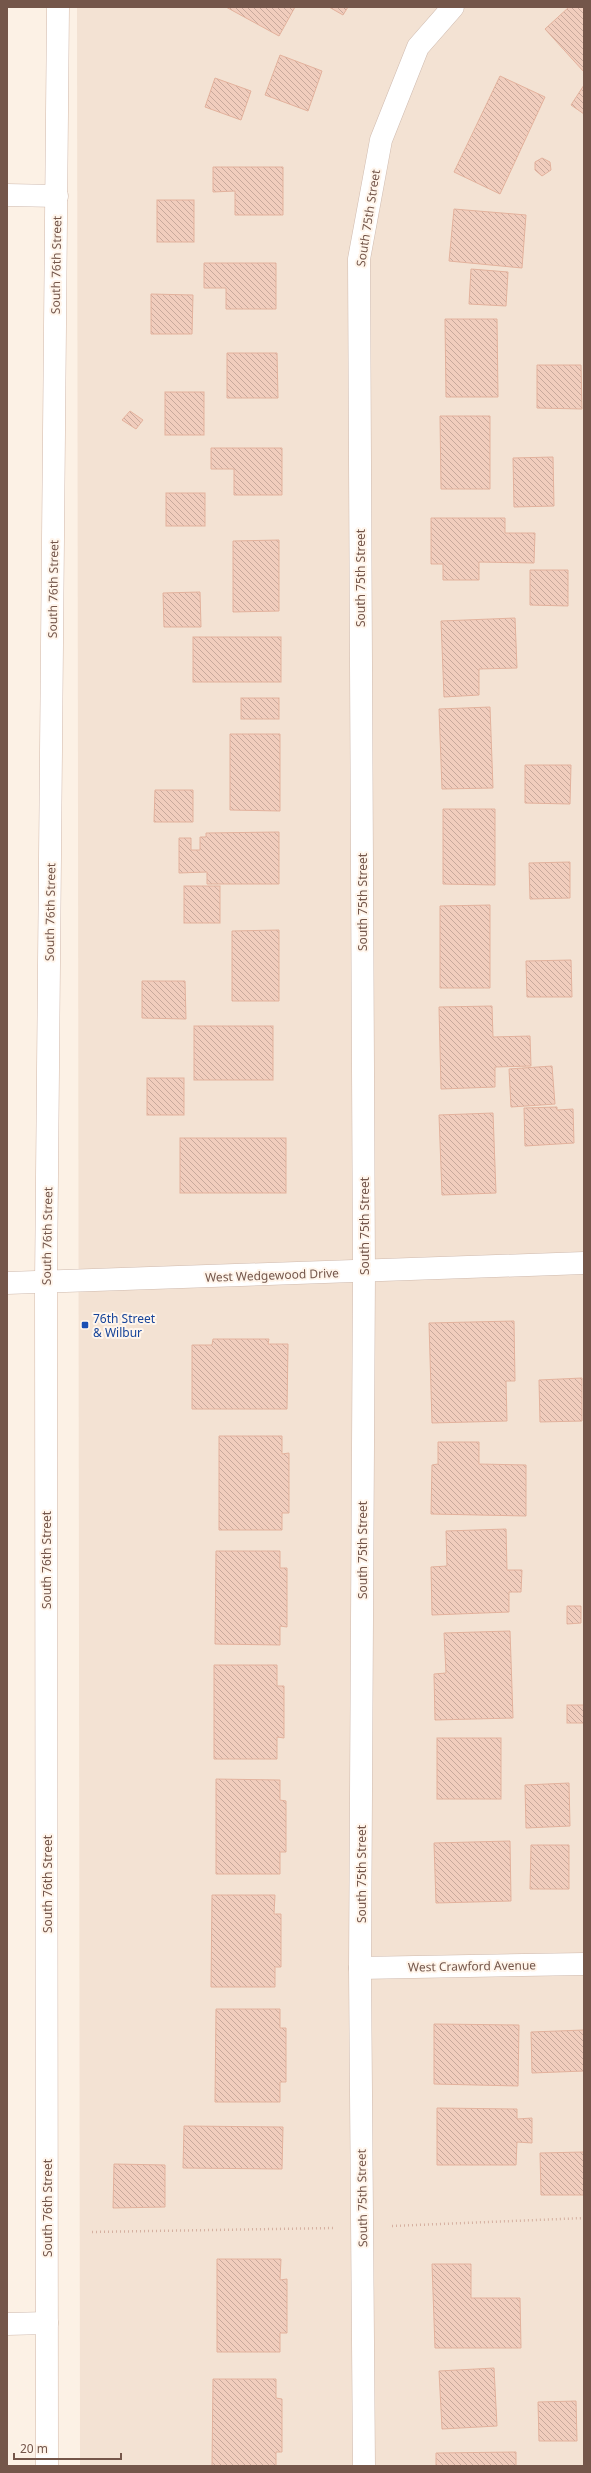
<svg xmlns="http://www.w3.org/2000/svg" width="591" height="2473" font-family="'Noto Sans',sans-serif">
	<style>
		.residential { fill: #f3e2d3 }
		.building { fill: url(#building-back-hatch); stroke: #e3b29d }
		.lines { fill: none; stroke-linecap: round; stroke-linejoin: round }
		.street-casing { stroke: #cfbaae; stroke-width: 23 }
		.secondary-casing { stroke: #d2b9ab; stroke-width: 23 }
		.path { stroke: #d5b0a0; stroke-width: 2.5; stroke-dasharray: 1 3; stroke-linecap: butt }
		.street { stroke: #fff; stroke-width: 22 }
		.secondary { stroke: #fff; stroke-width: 22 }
		.transit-dot { fill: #1a4fb4; stroke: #fff5eb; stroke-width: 1.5 }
		.labels { text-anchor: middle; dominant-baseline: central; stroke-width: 4; stroke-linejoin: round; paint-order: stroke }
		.street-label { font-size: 12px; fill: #74564a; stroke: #fff5eb }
		.transit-label { font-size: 12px; fill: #164399; stroke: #fff5eb; text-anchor: start }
	</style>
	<defs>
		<pattern id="building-back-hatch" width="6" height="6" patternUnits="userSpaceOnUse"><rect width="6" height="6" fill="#f1cdbd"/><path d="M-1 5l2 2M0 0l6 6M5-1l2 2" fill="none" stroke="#c8a99c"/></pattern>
	</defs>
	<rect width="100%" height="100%" fill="#fcf1e5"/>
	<polygon class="residential" points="77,7 584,7 584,2466 80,2466"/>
	<g class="building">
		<polygon points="226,7 295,7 279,36"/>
		<polygon points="329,7 348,7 343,15"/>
		<polygon points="569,7 584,7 584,72 545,29"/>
		<polygon points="280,55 322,71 308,111 265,95"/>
		<polygon points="500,76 545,97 500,194 454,172"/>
		<polygon points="215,78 251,91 241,120 205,107"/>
		<polygon points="584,85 584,114 571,105"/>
		<polygon points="542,158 550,162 551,170 542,176 535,170 535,162"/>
		<polygon points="213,167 283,167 283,215 235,215 235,191 213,192"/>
		<rect x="157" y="200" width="37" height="42"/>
		<polygon points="454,209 526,215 522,268 449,261"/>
		<polygon points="204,263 276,263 276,309 226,309 226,288 204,288"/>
		<polygon points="471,269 508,272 506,306 469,304"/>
		<polygon points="151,294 193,295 192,334 151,334"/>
		<polygon points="445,319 497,319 498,397 446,397"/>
		<polygon points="227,353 277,353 278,398 227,398"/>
		<polygon points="537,365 581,365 582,409 537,408"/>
		<rect x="165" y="392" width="39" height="43"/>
		<polygon points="130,411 143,420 136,429 122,420"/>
		<polygon points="440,416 490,416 490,489 441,489"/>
		<polygon points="211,448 282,448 282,495 234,495 234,469 211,469"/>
		<polygon points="553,457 554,506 514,507 513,458"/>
		<rect x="166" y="493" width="39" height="33"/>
		<polygon points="431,518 505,518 505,533 535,533 534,563 479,562 479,580 443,580 443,564 431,564"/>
		<polygon points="279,540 279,611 233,612 233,541"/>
		<polygon points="530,570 568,570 568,606 530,605"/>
		<polygon points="200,592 201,627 164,627 163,593"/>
		<polygon points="515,618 517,668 479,669 479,695 444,697 441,621"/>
		<rect x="193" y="637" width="88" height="45"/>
		<rect x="241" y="698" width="38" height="21"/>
		<polygon points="490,707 493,788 442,789 439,709"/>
		<polygon points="230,734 280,734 280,811 230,810"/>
		<polygon points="525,765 571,765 570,804 525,803"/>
		<polygon points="155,790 193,790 193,822 154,822"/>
		<polygon points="443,809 495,809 495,885 443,884"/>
		<polygon points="279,832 279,884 207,884 207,872 179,873 179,838 191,838 191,850 200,850 200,837 206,837 206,833"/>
		<polygon points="570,862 570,898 530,899 529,863"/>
		<rect x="184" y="886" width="36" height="37"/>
		<polygon points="490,905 490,988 440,988 440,906"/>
		<polygon points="279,930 279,1001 232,1001 232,931"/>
		<polygon points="571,960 572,997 527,997 526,961"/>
		<polygon points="142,981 185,981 186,1019 142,1018"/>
		<polygon points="492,1006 493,1037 530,1036 531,1066 495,1067 495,1087 441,1089 439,1007"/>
		<rect x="194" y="1026" width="79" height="54"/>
		<polygon points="552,1066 555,1104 511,1107 509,1069"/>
		<rect x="147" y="1078" width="37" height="37"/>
		<polygon points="557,1107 557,1110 573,1109 574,1143 525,1146 524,1108"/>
		<polygon points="493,1113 496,1193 442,1195 439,1115"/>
		<rect x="180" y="1138" width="106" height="55"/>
		<polygon points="514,1321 515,1381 506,1381 507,1421 432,1423 429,1323"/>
		<polygon points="213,1339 269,1339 268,1344 288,1344 287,1409 192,1409 192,1345 212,1345"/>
		<polygon points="582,1378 582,1421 540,1422 539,1380"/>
		<polygon points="219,1436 282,1436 282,1454 289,1453 289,1513 282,1513 282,1530 219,1530"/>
		<polygon points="438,1442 479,1442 479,1464 526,1465 526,1516 431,1514 432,1465 438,1464"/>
		<polygon points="506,1529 507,1570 522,1570 521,1592 509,1592 509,1612 432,1615 431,1567 447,1566 446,1531"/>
		<polygon points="216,1551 280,1551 280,1568 287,1568 287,1627 280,1626 280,1645 215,1644"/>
		<polygon points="567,1606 581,1606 581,1623 567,1624"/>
		<polygon points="510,1631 513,1718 435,1720 434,1674 446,1673 444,1633"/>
		<polygon points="214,1665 277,1665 277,1686 284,1686 284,1738 277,1737 277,1759 214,1759"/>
		<rect x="567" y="1705" width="17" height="18"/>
		<rect x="437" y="1738" width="64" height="61"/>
		<polygon points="216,1779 280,1780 280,1800 286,1801 286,1852 280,1852 280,1874 216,1874"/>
		<polygon points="569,1783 570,1826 526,1828 525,1785"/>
		<polygon points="510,1841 511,1901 436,1903 434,1843"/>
		<polygon points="531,1845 569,1845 569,1889 530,1889"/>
		<polygon points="212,1895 275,1895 274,1914 281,1914 281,1967 275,1967 275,1987 211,1987"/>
		<polygon points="216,2009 280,2009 280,2028 286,2028 286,2082 280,2082 280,2102 215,2102"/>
		<polygon points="434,2024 519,2025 518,2086 434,2084"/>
		<polygon points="584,2030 584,2071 532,2073 531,2032"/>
		<polygon points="437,2108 517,2109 517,2119 532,2118 532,2143 517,2142 516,2165 437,2165"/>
		<polygon points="184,2126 283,2127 282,2169 183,2168"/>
		<polygon points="584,2152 584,2195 541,2195 540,2153"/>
		<polygon points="114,2164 165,2165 165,2207 113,2208"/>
		<polygon points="217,2259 281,2259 280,2280 287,2279 287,2333 280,2333 280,2352 217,2352"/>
		<polygon points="432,2264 471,2264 471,2298 520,2298 521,2348 435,2348"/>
		<polygon points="494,2368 497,2426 442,2429 439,2371"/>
		<polygon points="213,2379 276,2379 276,2398 282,2399 282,2452 276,2452 276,2466 212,2466"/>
		<polygon points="576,2401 577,2441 539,2441 538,2402"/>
		<polygon points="516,2452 516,2466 436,2466 436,2453"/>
	</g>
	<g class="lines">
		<g class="street-casing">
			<g id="street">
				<polyline points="7,195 57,196"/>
				<polyline points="7,1283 584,1263"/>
				<polyline points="360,1968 584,1964"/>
				<polyline points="7,2324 47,2323"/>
				<polyline points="364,2466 360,1968 364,1272 359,259 381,140 418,47 453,7"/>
			</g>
		</g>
		<g class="secondary-casing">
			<polyline id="secondary" points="47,2466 46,1282 58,7"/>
		</g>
		<g class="path">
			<polyline points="392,2226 584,2218"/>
			<polyline points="92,2232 333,2228"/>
		</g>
		<use href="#street" class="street"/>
		<use href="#secondary" class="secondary"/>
	</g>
	<rect class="transit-dot" x="81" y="1321" width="8" height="8" rx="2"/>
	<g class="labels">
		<g class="street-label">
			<text transform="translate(368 218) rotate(-81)">South 75th Street</text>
			<text transform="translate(56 265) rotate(-89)">South 76th Street</text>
			<text transform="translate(360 578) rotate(-90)">South 75th Street</text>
			<text transform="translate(53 589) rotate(-89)">South 76th Street</text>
			<text transform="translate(362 902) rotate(-90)">South 75th Street</text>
			<text transform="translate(50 912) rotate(-89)">South 76th Street</text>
			<text transform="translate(364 1226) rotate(-90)">South 75th Street</text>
			<text transform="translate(47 1236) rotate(-89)">South 76th Street</text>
			<text transform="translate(272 1275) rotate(-2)">West Wedgewood Drive</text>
			<text transform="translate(362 1550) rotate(-90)">South 75th Street</text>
			<text transform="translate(46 1560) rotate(-90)">South 76th Street</text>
			<text transform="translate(361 1874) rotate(-90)">South 75th Street</text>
			<text transform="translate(47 1884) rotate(-90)">South 76th Street</text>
			<text transform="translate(472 1966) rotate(-1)">West Crawford Avenue</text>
			<text transform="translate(362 2198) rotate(-91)">South 75th Street</text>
			<text transform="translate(47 2208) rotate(-90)">South 76th Street</text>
		</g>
		<g class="transit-label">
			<text x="93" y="1318">76th Street<tspan x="93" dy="14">&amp; Wilbur</tspan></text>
		</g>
	</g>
	<rect width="591" height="2473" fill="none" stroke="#74564a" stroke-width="16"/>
	<path d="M14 2453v6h107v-6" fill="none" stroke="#74564a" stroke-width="2"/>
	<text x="20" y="2453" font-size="12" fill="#74564a" stroke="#fff5eb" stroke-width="3" paint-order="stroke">20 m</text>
</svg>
